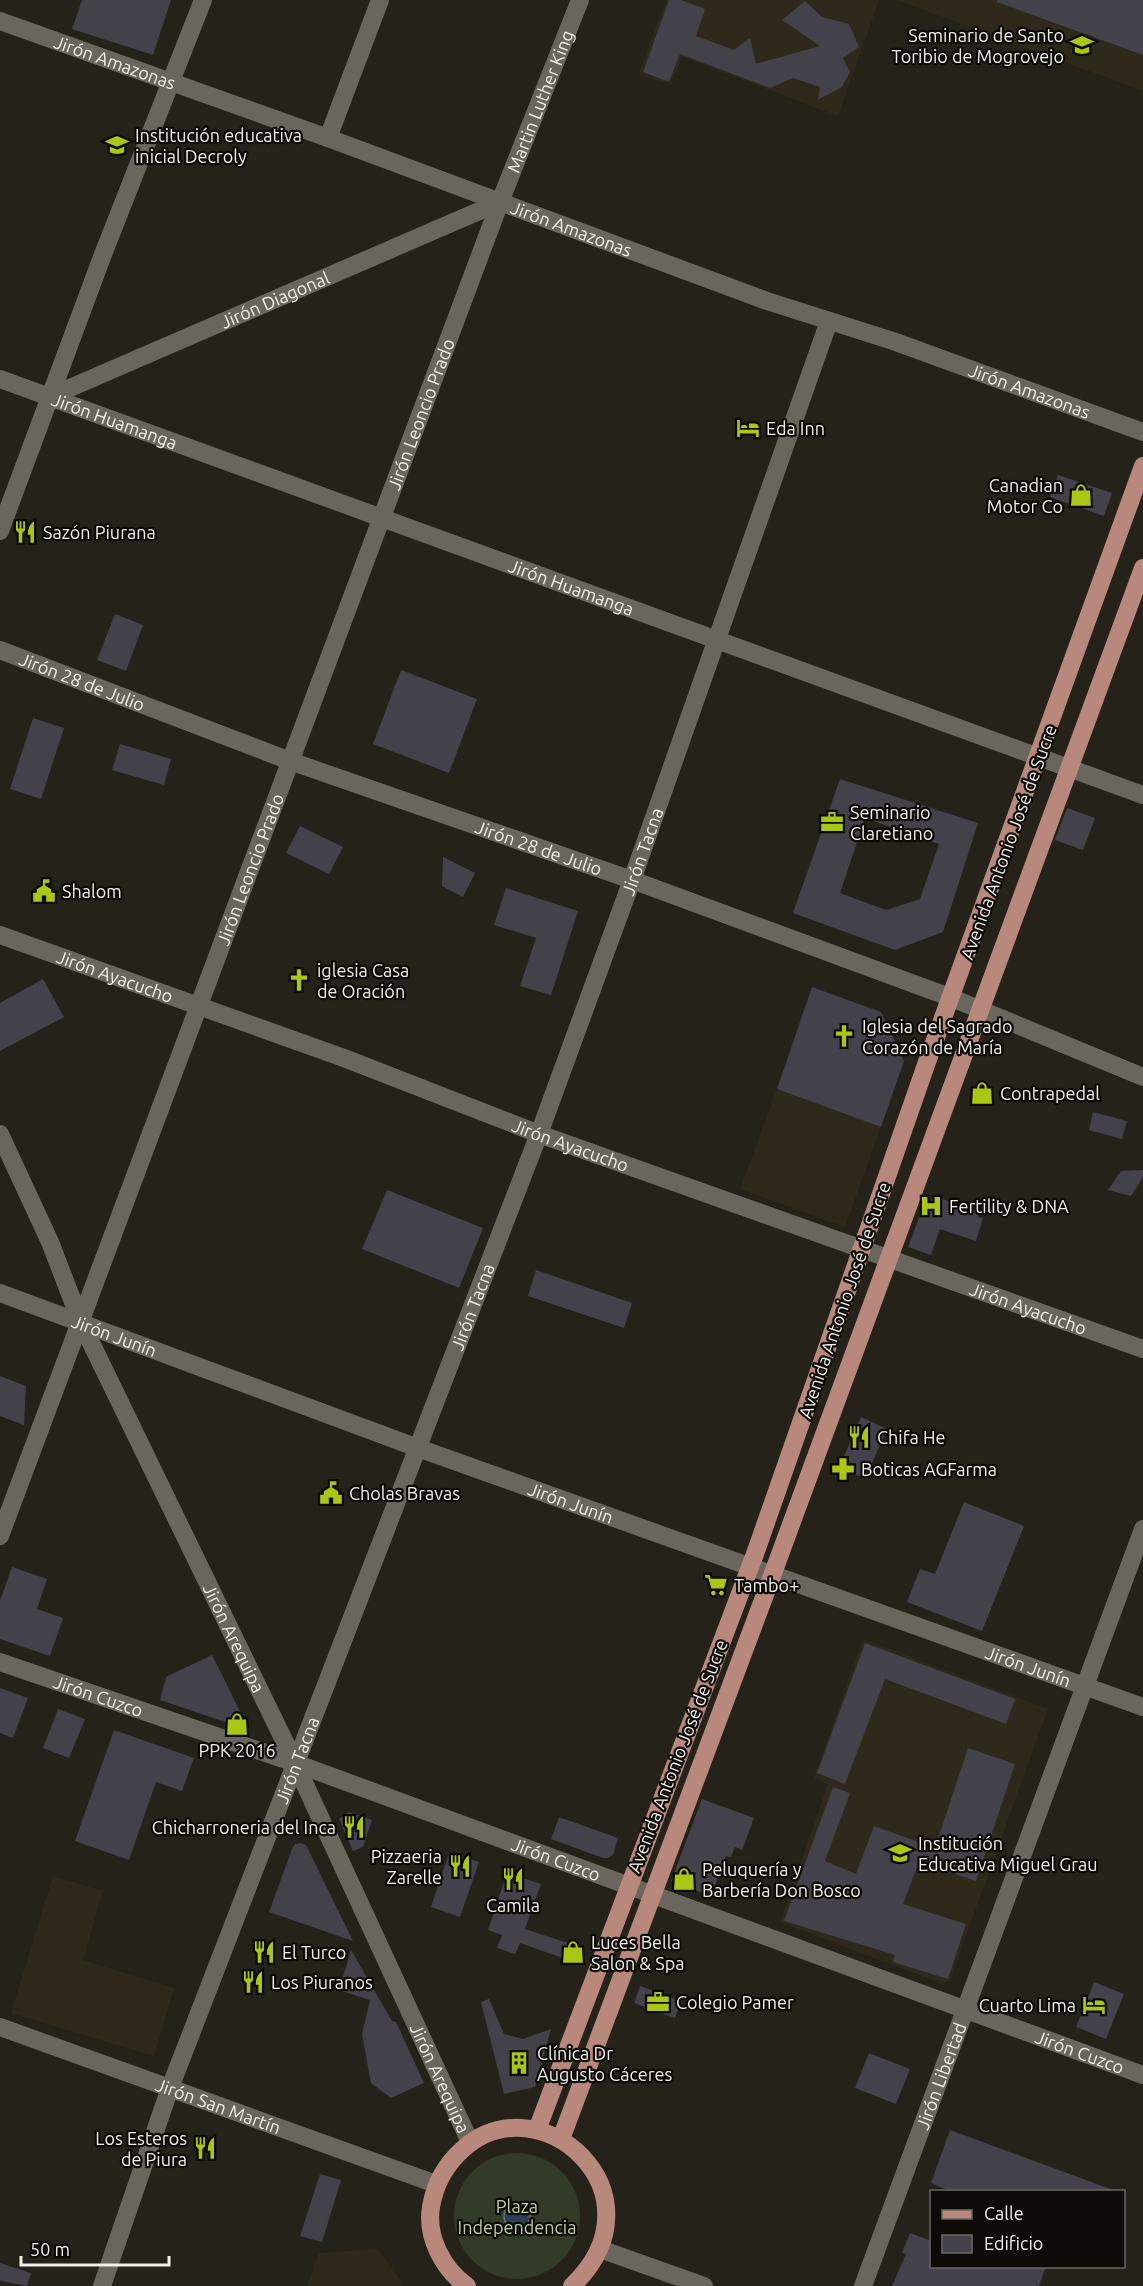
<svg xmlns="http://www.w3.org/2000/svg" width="1143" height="2286" font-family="Ubuntu,sans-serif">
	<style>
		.built { fill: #2e291b }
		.green { fill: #323b27 }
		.water { fill: #2e3d53; stroke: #697280; stroke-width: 1.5 }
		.building { fill: #43424a; fill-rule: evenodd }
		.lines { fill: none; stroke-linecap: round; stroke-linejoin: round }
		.minor { stroke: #6a665d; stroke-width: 18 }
		.major { stroke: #b9887d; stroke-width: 18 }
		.labels { text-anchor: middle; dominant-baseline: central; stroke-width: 4.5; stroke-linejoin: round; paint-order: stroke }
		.poi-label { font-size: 18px; fill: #f2efea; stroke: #0d0b08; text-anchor: start }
		.street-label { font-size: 18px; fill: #f2efea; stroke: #0d0b08 }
		.park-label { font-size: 18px; fill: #b9d19f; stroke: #0d0b08 }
	</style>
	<rect width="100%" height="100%" fill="#25221a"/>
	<g class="built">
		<polygon points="666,0 879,0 838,116 682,57 671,85 639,74"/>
		<polygon points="897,0 1143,0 1143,91"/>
		<polygon points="777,1089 881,1127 845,1227 740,1189"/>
		<polygon points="863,1639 1048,1709 950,1980 942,1984 780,1922 828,1784 814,1778"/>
		<polygon points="53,1876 103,1891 83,1960 174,1988 154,2056 11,2013"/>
		<polygon points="378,2249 404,2286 307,2286 319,2253"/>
	</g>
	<circle class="green" cx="517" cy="2216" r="63"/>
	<circle class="water" cx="517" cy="2216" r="13"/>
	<g class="building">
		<polygon points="82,0 171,0 153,55 72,29"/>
		<polygon points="669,0 681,0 705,9 696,36 734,50 750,38 756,64 820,46 782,20 805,1 822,17 849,24 859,47 843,58 850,72 842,87 818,100 820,87 793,78 770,88 680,54 669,82 643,72"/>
		<polygon points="997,0 1143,0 1143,55 997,2"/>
		<polygon points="1058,475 1112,493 1104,516 1050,497"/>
		<polygon points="115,614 143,625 126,671 97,660"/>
		<polygon points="401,670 477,699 449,773 373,744"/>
		<polygon points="33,718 64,728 41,799 10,789"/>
		<polygon points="120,744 171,759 164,785 112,770"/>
		<path d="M840,779L978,823L943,932L895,950L793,913ZM865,818L939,844L920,899L886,910L840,893Z"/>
		<polygon points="1067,808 1095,818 1083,850 1055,840"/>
		<polygon points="300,826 343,847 329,874 286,853"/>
		<polygon points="443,857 475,873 463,897 442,886"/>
		<polygon points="506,888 578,911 551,995 520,986 536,938 494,925"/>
		<polygon points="43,979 64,1017 0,1051 0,1003"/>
		<polygon points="812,987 881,1012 904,1061 881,1127 777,1089"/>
		<polygon points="1093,1112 1127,1121 1122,1139 1089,1130"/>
		<polygon points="1143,1170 1143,1177 1131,1196 1108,1190 1121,1171"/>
		<polygon points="387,1190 483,1228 459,1288 362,1249"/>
		<polygon points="933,1196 980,1211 978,1217 983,1218 976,1241 940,1229 931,1255 908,1247 926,1199 931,1201"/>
		<polygon points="536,1270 632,1303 624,1328 528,1296"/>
		<polygon points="0,1376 26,1386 24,1425 0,1416"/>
		<polygon points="861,1417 887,1429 866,1477 837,1472"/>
		<polygon points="964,1502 1024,1526 982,1631 907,1602 920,1569 935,1574"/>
		<polygon points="12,1567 47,1579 37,1609 63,1618 50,1656 0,1639 0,1601"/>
		<polygon points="865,1643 1015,1699 1006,1724 885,1679 845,1784 817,1773"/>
		<polygon points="212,1655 226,1683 249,1730 160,1700 166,1677"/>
		<polygon points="0,1688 28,1698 13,1738 0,1733"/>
		<polygon points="58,1709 85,1719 69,1758 43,1748"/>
		<polygon points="114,1730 194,1758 182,1791 156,1782 129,1860 75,1841"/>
		<polygon points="968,1748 1015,1764 976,1881 919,1862 903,1904 966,1924 948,1979 893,1962 895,1955 784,1921 833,1787 850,1793 825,1861 856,1874 874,1826 935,1848"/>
		<polygon points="702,1799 754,1818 742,1850 735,1847 731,1857 726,1856 711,1896 671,1881"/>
		<polygon points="349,1812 372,1820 363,1847 353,1851 339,1819"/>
		<polygon points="559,1817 618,1838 613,1855 608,1858 603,1858 551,1839"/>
		<polygon points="301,1843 306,1845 353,1941 269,1912 292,1849 295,1844"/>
		<polygon points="449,1853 479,1862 460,1917 431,1907"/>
		<polygon points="507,1873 541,1884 525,1929 583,1948 577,1963 520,1943 515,1954 497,1948 502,1935 488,1930"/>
		<polygon points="351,1950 392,2021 396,2022 424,2083 391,2098 371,2083 362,2034 370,2000 339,1990"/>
		<polygon points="1094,1982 1124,1994 1106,2039 1076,2027"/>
		<polygon points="640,1986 681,2001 675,2018 634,2003"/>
		<polygon points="489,1999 504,2034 523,2039 551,2029 535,2087 504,2094 481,2002"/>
		<polygon points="869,2053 910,2069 896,2104 855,2088"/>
		<polygon points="950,2130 1113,2190 1112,2192 952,2192 931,2183"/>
		<polygon points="320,2174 341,2180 322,2242 300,2236"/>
		<polygon points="910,2233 932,2241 932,2266 1046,2266 1039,2286 892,2286 906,2254 902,2253"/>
		<polygon points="0,2263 31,2273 27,2286 0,2281"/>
	</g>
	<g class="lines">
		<g class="minor">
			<path id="s1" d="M0,21L328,138L767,301L893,341L1143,432"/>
			<polyline points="328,138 380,0"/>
			<path id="s2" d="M0,379L1143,795"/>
			<path id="s3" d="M49,397L500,202"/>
			<polyline points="0,531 102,257 203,0"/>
			<path id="s4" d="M0,650L290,761L632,880L952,998L1143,1077"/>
			<path id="s5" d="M0,935L344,1058L539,1134L1143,1349"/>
			<path id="s6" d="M0,1134L50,1242L80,1320L295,1763L470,2142"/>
			<path id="s7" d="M0,1293L418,1448L1143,1707"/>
			<path id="s8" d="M0,1536L500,202L580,0"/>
			<path id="s9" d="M0,1662L295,1763L1143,2075"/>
			<path id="s10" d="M0,2027L436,2184"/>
			<polyline points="600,2249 704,2286"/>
			<path id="s11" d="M102,2286L170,2088L539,1134L632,880L829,321"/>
			<path id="s12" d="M863,2286L1143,1529"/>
		</g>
		<g class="major">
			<polyline points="537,2130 755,1554 927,1062 1143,466"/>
			<polyline points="561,2139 772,1576 1143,568"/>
			<path d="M467,2286C443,2269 426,2237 431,2207C435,2183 445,2165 463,2149C540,2080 668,2194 572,2286"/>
		</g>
	</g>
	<defs>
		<g id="university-bare" transform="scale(1.8)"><path d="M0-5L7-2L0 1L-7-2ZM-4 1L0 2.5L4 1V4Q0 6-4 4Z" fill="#aac718" stroke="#0d0b08" stroke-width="2.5" paint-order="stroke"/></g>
		<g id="school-bare" transform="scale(1.8)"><path d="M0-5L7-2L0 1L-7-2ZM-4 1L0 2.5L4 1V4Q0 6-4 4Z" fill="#aac718" stroke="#0d0b08" stroke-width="2.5" paint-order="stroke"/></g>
		<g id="hotel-bare" transform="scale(1.8)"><path d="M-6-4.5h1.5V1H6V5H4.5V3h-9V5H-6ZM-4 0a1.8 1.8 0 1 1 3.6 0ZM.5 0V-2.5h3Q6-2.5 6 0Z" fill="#aac718" stroke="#0d0b08" stroke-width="2.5" paint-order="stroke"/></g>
		<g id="shop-bare" transform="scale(1.8)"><path d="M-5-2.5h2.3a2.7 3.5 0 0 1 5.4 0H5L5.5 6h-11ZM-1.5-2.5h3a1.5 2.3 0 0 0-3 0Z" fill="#aac718" stroke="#0d0b08" stroke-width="2.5" paint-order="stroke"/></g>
		<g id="restaurant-bare" transform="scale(1.8)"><path d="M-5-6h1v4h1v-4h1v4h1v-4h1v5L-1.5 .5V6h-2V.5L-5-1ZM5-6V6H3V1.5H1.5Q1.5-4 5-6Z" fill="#aac718" stroke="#0d0b08" stroke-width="2.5" paint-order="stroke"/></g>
		<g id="office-bare" transform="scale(1.8)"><path d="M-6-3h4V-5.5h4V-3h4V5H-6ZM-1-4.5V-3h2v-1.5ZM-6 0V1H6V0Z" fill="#aac718" stroke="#0d0b08" stroke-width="2.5" paint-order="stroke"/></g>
		<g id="civic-bare" transform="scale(1.8)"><path d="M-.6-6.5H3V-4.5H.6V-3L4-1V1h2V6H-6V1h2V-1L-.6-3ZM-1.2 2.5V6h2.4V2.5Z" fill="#aac718" stroke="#0d0b08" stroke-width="2.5" paint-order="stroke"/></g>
		<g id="church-bare" transform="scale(1.8)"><path d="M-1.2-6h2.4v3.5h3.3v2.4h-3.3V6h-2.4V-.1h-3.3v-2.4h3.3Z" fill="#aac718" stroke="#0d0b08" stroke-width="2.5" paint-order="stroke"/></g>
		<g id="hospital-bare" transform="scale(1.8)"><path d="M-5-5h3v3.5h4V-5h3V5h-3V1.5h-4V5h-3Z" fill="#aac718" stroke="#0d0b08" stroke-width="2.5" paint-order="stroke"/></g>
		<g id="pharmacy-bare" transform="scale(1.8)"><path d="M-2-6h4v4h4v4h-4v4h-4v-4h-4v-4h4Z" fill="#aac718" stroke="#0d0b08" stroke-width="2.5" paint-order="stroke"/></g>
		<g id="supermarket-bare" transform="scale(1.8)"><path d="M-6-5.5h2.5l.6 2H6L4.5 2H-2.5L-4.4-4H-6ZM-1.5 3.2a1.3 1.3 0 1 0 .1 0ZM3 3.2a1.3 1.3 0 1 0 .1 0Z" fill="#aac718" stroke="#0d0b08" stroke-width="2.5" paint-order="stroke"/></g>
		<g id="building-bare" transform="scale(1.8)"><path d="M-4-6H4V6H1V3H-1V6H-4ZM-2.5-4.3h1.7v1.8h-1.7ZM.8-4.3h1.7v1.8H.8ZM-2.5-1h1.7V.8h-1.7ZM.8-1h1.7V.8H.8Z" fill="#aac718" stroke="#0d0b08" stroke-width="2.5" paint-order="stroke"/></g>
	</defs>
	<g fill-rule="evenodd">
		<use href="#university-bare" x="1082" y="45"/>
		<use href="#school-bare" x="117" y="145"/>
		<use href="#hotel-bare" x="748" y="428"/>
		<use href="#shop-bare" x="1081" y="495"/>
		<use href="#restaurant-bare" x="25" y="532"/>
		<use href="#office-bare" x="832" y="822"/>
		<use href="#civic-bare" x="44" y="891"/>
		<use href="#church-bare" x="299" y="980"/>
		<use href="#church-bare" x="844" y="1036"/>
		<use href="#shop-bare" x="982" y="1093"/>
		<use href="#hospital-bare" x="931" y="1206"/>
		<use href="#restaurant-bare" x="859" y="1437"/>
		<use href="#pharmacy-bare" x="843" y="1469"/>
		<use href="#civic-bare" x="331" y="1493"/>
		<use href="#supermarket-bare" x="716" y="1585"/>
		<use href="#shop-bare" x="237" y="1724"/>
		<use href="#restaurant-bare" x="354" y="1827"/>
		<use href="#school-bare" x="900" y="1853"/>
		<use href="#restaurant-bare" x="460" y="1866"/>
		<use href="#restaurant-bare" x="513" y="1879"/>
		<use href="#shop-bare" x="684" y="1879"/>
		<use href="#restaurant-bare" x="264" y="1952"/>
		<use href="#shop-bare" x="573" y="1952"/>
		<use href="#restaurant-bare" x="253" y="1982"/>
		<use href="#office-bare" x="658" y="2002"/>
		<use href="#hotel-bare" x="1094" y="2005"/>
		<use href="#building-bare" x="519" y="2063"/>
		<use href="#restaurant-bare" x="205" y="2148"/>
	</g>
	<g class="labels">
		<g class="poi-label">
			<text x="1064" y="35" text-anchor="end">Seminario de Santo<tspan x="1064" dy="21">Toribio de Mogrovejo</tspan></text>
			<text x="135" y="135">Institución educativa<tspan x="135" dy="21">inicial Decroly</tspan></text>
			<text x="766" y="428">Eda Inn</text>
			<text x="1063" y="485" text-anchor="end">Canadian<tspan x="1063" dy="21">Motor Co</tspan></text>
			<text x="43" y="532">Sazón Piurana</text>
			<text x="850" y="812">Seminario<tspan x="850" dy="21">Claretiano</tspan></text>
			<text x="62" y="891">Shalom</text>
			<text x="317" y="970">iglesia Casa<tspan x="317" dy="21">de Oración</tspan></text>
			<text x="862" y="1026">Iglesia del Sagrado<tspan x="862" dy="21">Corazón de María</tspan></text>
			<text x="1000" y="1093">Contrapedal</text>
			<text x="949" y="1206">Fertility &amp; DNA</text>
			<text x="877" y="1437">Chifa He</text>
			<text x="861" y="1469">Boticas AGFarma</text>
			<text x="349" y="1493">Cholas Bravas</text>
			<text x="734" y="1585">Tambo+</text>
			<text x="237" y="1750" text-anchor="middle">PPK 2016</text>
			<text x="336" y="1827" text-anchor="end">Chicharroneria del Inca</text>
			<text x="918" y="1843">Institución<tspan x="918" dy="21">Educativa Miguel Grau</tspan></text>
			<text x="442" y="1856" text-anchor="end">Pizzaeria<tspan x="442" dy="21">Zarelle</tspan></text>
			<text x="702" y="1869">Peluquería y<tspan x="702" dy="21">Barbería Don Bosco</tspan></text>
			<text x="513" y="1905" text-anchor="middle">Camila</text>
			<text x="591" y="1942">Luces Bella<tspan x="591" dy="21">Salon &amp; Spa</tspan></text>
			<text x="282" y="1952">El Turco</text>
			<text x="271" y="1982">Los Piuranos</text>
			<text x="676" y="2002">Colegio Pamer</text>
			<text x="1076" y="2005" text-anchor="end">Cuarto Lima</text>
			<text x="537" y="2053">Clínica Dr<tspan x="537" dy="21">Augusto Cáceres</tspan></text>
			<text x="187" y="2138" text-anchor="end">Los Esteros<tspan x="187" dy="21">de Piura</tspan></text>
		</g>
		<g class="street-label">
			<text stroke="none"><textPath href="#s1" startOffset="122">Jirón Amazonas</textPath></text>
			<text stroke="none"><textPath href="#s8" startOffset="1533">Martin Luther King</textPath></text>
			<text stroke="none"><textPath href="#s1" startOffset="608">Jirón Amazonas</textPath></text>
			<text stroke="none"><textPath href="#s3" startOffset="246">Jirón Diagonal</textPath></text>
			<text stroke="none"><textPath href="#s1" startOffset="1094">Jirón Amazonas</textPath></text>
			<text stroke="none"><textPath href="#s8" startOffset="1198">Jirón Leoncio Prado</textPath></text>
			<text stroke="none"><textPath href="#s2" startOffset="122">Jirón Huamanga</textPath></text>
			<text stroke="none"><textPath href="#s2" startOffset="608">Jirón Huamanga</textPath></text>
			<text stroke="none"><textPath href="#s4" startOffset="88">Jirón 28 de Julio</textPath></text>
			<text transform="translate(1008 842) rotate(-70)">Avenida Antonio José de Sucre</text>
			<text stroke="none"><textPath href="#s4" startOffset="574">Jirón 28 de Julio</textPath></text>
			<text stroke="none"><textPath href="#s11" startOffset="1533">Jirón Tacna</textPath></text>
			<text stroke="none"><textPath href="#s8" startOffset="712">Jirón Leoncio Prado</textPath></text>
			<text stroke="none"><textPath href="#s5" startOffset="122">Jirón Ayacucho</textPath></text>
			<text stroke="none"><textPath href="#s5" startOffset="608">Jirón Ayacucho</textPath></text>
			<text transform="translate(844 1300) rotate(-71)">Avenida Antonio José de Sucre</text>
			<text stroke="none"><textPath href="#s11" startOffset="1047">Jirón Tacna</textPath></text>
			<text stroke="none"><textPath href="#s5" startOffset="1094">Jirón Ayacucho</textPath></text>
			<text stroke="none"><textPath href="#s7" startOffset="122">Jirón Junín</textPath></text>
			<text stroke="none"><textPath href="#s7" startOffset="608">Jirón Junín</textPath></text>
			<text stroke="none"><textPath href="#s6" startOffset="556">Jirón Arequipa</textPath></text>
			<text stroke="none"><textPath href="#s7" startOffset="1094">Jirón Junín</textPath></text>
			<text stroke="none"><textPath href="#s9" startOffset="104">Jirón Cuzco</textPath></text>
			<text transform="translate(677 1756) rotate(-69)">Avenida Antonio José de Sucre</text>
			<text stroke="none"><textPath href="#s11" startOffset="561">Jirón Tacna</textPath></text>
			<text stroke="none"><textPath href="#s9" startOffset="590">Jirón Cuzco</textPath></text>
			<text stroke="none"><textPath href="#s9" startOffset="1148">Jirón Cuzco</textPath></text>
			<text stroke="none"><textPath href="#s12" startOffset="224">Jirón Libertad</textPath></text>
			<text stroke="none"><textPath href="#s6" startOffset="1042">Jirón Arequipa</textPath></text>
			<text stroke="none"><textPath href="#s10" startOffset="232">Jirón San Martín</textPath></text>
		</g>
		<g class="park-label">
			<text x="517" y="2206">Plaza<tspan x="517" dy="21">Independencia</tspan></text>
		</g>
	</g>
	<rect x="930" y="2190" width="195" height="78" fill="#0d0b08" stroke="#696662" stroke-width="1.5"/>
	<rect x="942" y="2210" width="30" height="9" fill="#b9887d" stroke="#696662" stroke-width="1.5"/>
	<text x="984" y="2220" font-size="18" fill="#f2efea">Calle</text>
	<rect x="942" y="2235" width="30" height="18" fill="#43424a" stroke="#696662" stroke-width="1.5"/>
	<text x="984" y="2250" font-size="18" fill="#f2efea">Edificio</text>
	<path d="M21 2256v9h148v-9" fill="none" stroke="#f2efea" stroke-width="3"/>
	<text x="30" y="2256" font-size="18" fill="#f2efea" stroke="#0d0b08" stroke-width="4.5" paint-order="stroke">50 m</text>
</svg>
